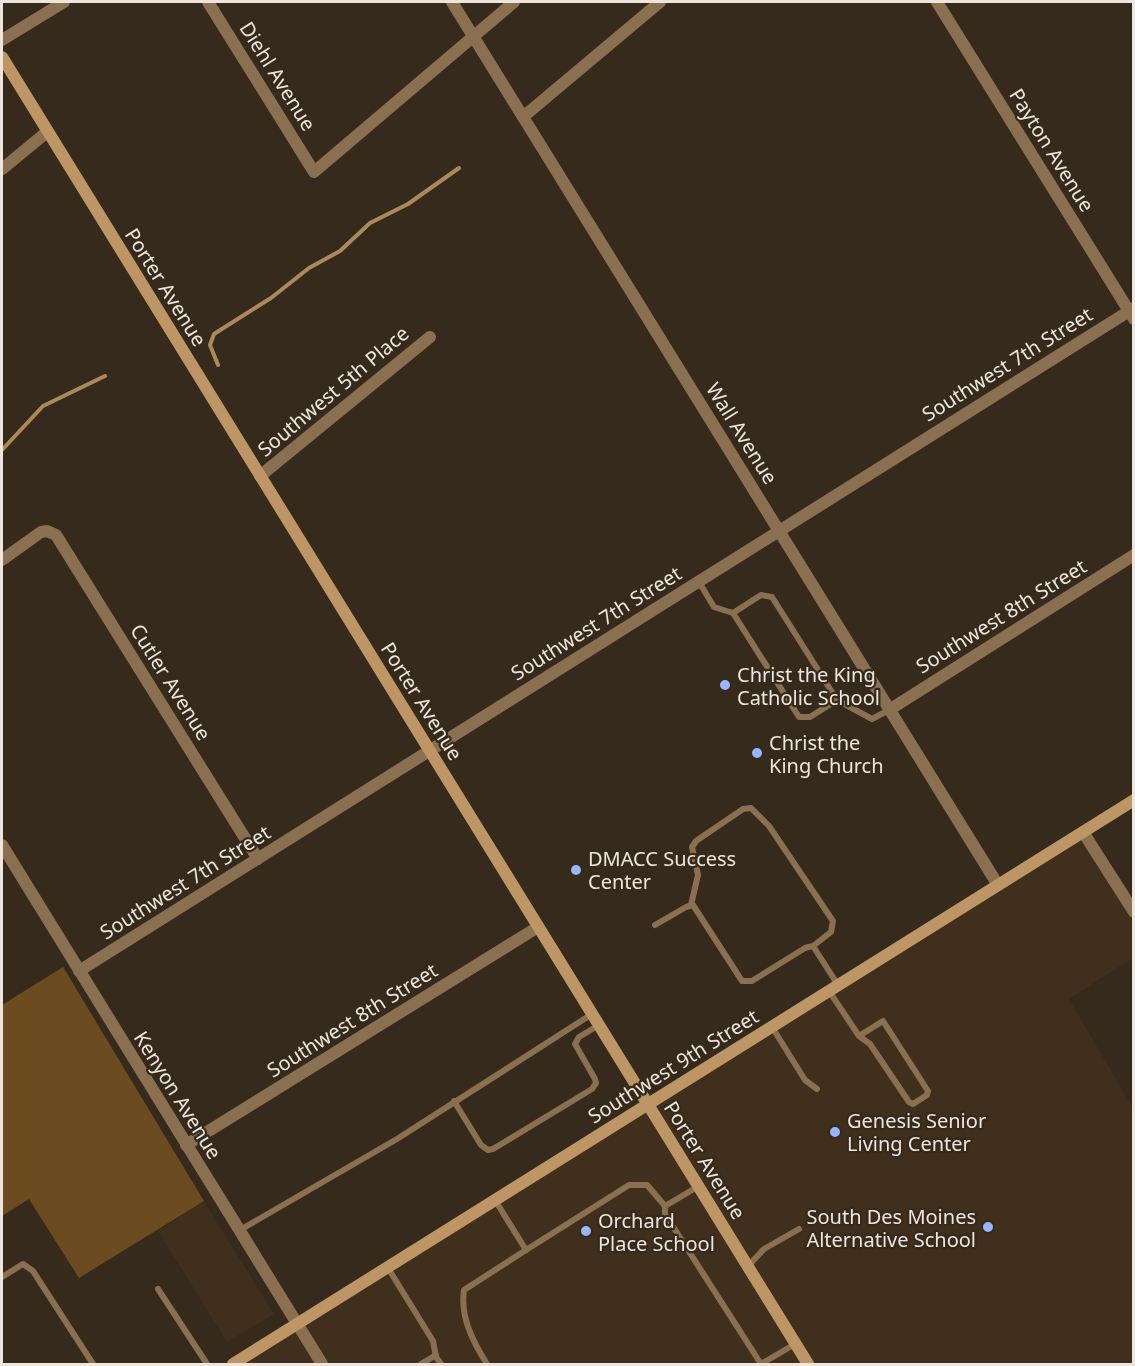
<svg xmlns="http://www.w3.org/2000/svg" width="1135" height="1366" font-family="'Noto Sans',sans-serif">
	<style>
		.built { fill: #3f2f1c }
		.green { fill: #6c4b21 }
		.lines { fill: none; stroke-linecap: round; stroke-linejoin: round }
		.stream { stroke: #ac895b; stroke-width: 4 }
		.lane { stroke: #8a7051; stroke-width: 6 }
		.street { stroke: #8a7051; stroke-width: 12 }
		.secondary { stroke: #be9564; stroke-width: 12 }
		.poi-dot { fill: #99b5fd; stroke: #362a1d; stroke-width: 2 }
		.labels { text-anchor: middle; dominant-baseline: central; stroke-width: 4.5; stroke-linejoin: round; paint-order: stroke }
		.street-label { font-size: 20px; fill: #eee6dd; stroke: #362a1d }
		.poi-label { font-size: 20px; fill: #eee6dd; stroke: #362a1d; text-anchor: start }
	</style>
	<rect width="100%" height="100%" fill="#362a1d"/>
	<g class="built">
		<polygon points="1083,832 1133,911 1133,958 1069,999 1133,1108 1133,1364 233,1364"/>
		<polygon points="204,1201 274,1314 227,1342 158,1231"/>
	</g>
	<polygon class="green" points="63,967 204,1201 79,1278 29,1199 2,1216 2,1005"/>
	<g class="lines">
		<g class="stream">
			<polyline points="218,365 210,345 214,334 271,298 309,268 340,251 370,223 408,204 459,168"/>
			<polyline points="2,450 43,406 105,376"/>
		</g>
		<g class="lane">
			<polyline points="699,582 714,607 733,613 799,717 810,717 837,700 872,719 889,710"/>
			<polyline points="733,613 761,595 772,597 837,700"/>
			<polyline points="691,905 698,875 692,847 696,841 743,809 751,808 769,826 833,921 831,932 813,946"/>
			<polyline points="655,925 686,907 693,905 742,981 752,981 805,948 813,946 838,985"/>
			<polyline points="829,991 859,1036 870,1044 909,1102 913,1104 927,1095 928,1091 883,1021 859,1036"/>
			<polyline points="772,1027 805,1080 817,1089"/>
			<polyline points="454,1101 481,1145 488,1150 493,1149 592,1089 596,1083 595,1079 575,1044 579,1037 599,1025"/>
			<polyline points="699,1186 665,1206 665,1214 761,1364"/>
			<polyline points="495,1200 526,1250 629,1185 647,1185 665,1206"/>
			<polyline points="240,1230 397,1139 592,1014"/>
			<polyline points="748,1266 764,1249 799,1229"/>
			<polyline points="388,1268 433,1341 436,1357 441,1364"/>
			<polyline points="2,1277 23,1264 33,1271 93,1364"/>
			<polyline points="158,1289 207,1364"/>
			<polyline points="421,1364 436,1355"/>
			<path d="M487,1364C473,1342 460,1317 464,1290L526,1250"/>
			<polyline points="761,1364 795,1344"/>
		</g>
		<g class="street">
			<polyline points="208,2 314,172 514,2"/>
			<polyline points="452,2 998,885"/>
			<polyline points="937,2 1134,319"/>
			<polyline points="2,40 64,2"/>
			<polyline points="523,117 660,2"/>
			<polyline points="2,169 47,132"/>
			<polyline points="260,476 430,337"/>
			<polyline points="2,560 41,532 47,531 56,535 258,859"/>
			<polyline points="889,710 1134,555"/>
			<polyline points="1083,832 1134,912"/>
			<polyline points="2,845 322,1364"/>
			<polyline points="79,971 1134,308"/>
			<polyline points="186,1145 538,927"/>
		</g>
		<g class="secondary">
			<polyline points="2,57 808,1364"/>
			<polyline points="233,1364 1134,800"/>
		</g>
	</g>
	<g class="poi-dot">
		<circle cx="725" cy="685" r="6"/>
		<circle cx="757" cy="753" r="6"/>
		<circle cx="576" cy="870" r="6"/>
		<circle cx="835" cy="1132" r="6"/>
		<circle cx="988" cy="1227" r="6"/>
		<circle cx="586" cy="1231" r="6"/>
	</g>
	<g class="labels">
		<g class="street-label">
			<text transform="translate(278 76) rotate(58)">Diehl Avenue</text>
			<text transform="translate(1052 150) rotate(58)">Payton Avenue</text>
			<text transform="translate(166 287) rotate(58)">Porter Avenue</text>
			<text transform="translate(1007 364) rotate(-32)">Southwest 7th Street</text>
			<text transform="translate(333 391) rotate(-40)">Southwest 5th Place</text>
			<text transform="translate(742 433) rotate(58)">Wall Avenue</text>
			<text transform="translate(1001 616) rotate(-32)">Southwest 8th Street</text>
			<text transform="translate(596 623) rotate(-32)">Southwest 7th Street</text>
			<text transform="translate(171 682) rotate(58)">Cutler Avenue</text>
			<text transform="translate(422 701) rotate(58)">Porter Avenue</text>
			<text transform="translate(185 882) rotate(-32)">Southwest 7th Street</text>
			<text transform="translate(352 1020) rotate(-32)">Southwest 8th Street</text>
			<text transform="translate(673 1066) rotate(-32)">Southwest 9th Street</text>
			<text transform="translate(178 1095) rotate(58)">Kenyon Avenue</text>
			<text transform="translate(705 1160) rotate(58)">Porter Avenue</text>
		</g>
		<g class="poi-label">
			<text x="737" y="674">Christ the King<tspan x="737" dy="23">Catholic School</tspan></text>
			<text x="769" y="742">Christ the<tspan x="769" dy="23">King Church</tspan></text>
			<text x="588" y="858">DMACC Success<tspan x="588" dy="23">Center</tspan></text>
			<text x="847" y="1120">Genesis Senior<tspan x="847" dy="23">Living Center</tspan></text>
			<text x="976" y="1216" text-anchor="end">South Des Moines<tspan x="976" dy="23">Alternative School</tspan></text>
			<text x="598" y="1220">Orchard<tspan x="598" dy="23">Place School</tspan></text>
		</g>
	</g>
	<rect width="1135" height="1366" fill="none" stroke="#eee6dd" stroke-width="6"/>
</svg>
